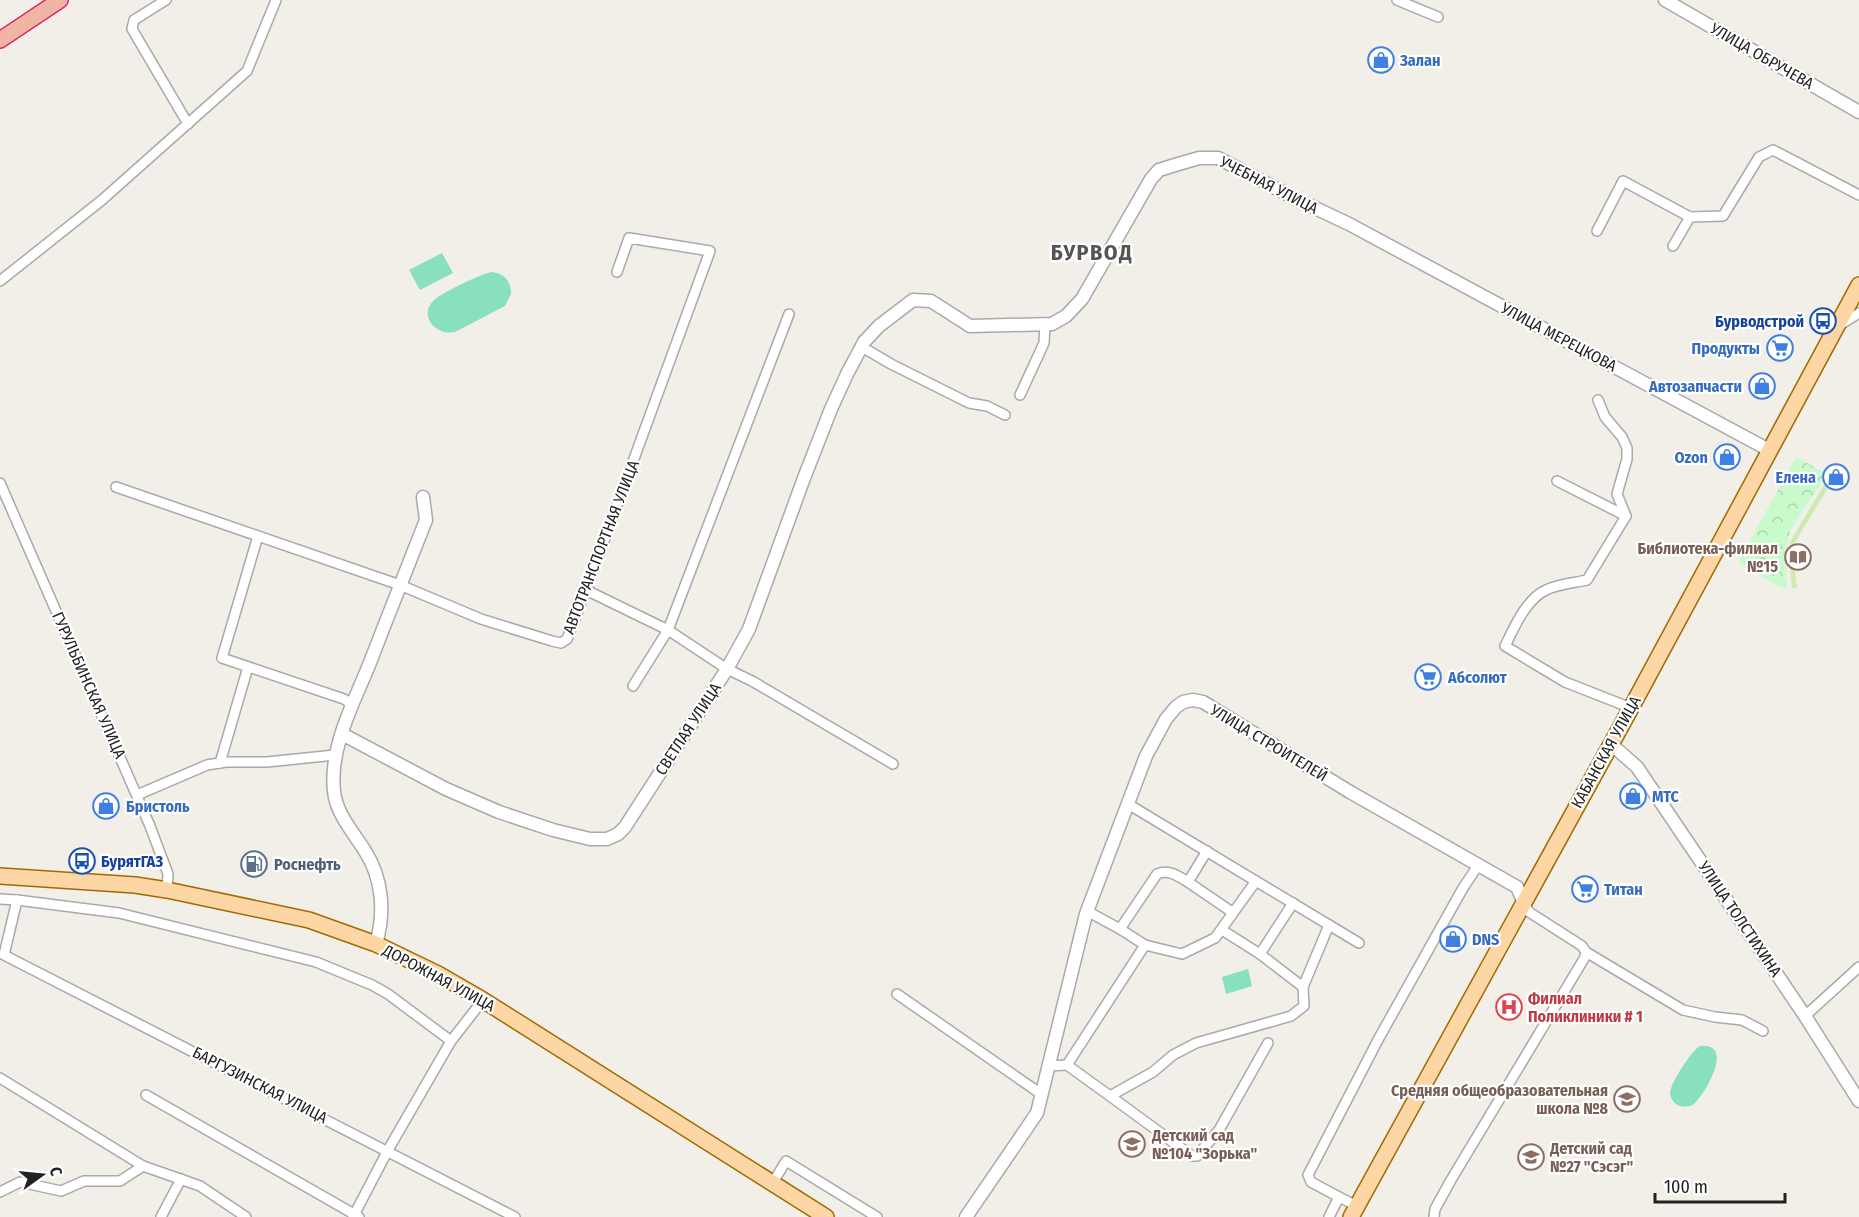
<svg xmlns="http://www.w3.org/2000/svg" width="1859" height="1217" font-family="'Fira Sans Condensed',sans-serif">
	<style>
		.grass { fill: #cdebb0 }
		.park { fill: url(#park-crowns) }
		.pitch { fill: #88e0be }
		.lines { fill: none; stroke-linecap: round; stroke-linejoin: round }
		.minor-casing { stroke: #a9a9a9; stroke-width: 12 }
		.tertiary-casing { stroke: #a9a9a9; stroke-width: 15 }
		.primary-casing { stroke: #a06b00; stroke-width: 18 }
		.trunk-casing { stroke: #dc2a67; stroke-width: 18 }
		.minor { stroke: #fff; stroke-width: 9 }
		.tertiary { stroke: #fff; stroke-width: 12 }
		.primary { stroke: #fcd6a4; stroke-width: 15 }
		.trunk { stroke: #f2b4a3; stroke-width: 15 }
		.labels { text-anchor: middle; dominant-baseline: central; stroke-width: 4.5; stroke-linejoin: round; paint-order: stroke }
		.street-label { font-size: 16px; fill: #222; stroke: #fff }
		.shop-label { font-size: 16px; font-weight: bold; fill: #366cbe; stroke: #fff; text-anchor: start }
		.transit-label { font-size: 16px; font-weight: bold; fill: #164399; stroke: #fff; text-anchor: end }
		.education-label { font-size: 16px; font-weight: bold; fill: #785e54; stroke: #fff; text-anchor: end }
		.service-label { font-size: 16px; font-weight: bold; fill: #4e5e75; stroke: #fff; text-anchor: start }
		.health-label { font-size: 16px; font-weight: bold; fill: #be3a42; stroke: #fff; text-anchor: start }
		.district-label { font-size: 22px; font-weight: bold; letter-spacing: 1.5px; fill: #555; stroke: #fff }
	</style>
	<defs>
		<pattern id="park-crowns" width="20" height="18" patternUnits="userSpaceOnUse" patternTransform="scale(1.5)"><rect width="20" height="18" fill="#c8facc"/><path d="M2 6a3 3 0 1 1 6 0M12 15a3 3 0 1 1 6 0" fill="none" stroke="#acd6af"/></pattern>
	</defs>
	<rect width="100%" height="100%" fill="#f2efe9"/>
	<polygon class="grass" points="1830,475 1834,478 1792,547 1797,588 1792,588 1788,552 1790,542"/>
	<polygon class="park" points="1796,457 1827,474 1790,531 1786,551 1787,589 1778,586 1738,563"/>
	<g class="pitch">
		<polygon points="442,253 453,273 420,290 409,270"/>
		<path d="M491,272C504,273 511,281 511,294L505,306L455,332C435,336 418,315 434,300C443,292 479,275 491,272Z"/>
		<polygon points="1248,969 1252,986 1226,994 1222,977"/>
		<path d="M1700,1046C1735,1043 1706,1092 1695,1103C1686,1111 1671,1106 1670,1093C1670,1084 1691,1051 1700,1046Z"/>
	</g>
	<g class="lines">
		<g class="minor-casing">
			<g id="minor">
				<polyline points="166,0 134,20 132,29 188,124"/>
				<polyline points="1397,0 1438,17"/>
				<polyline points="1597,231 1623,181 1690,217"/>
				<polyline points="1673,246 1690,217 1723,216 1759,157 1773,150 1859,195"/>
				<polyline points="0,281 102,200 247,71 276,0"/>
				<polyline points="1840,325 1859,313"/>
				<polyline points="862,347 891,364 969,403 987,406 1005,415"/>
				<polyline points="1020,395 1044,343 1045,324"/>
				<path d="M1598,400L1605,417L1622,437L1627,448V459L1617,494L1626,516L1587,580C1574,583 1558,584 1546,590C1526,599 1514,628 1505,646L1565,682L1631,708"/>
				<polyline points="1557,481 1626,516"/>
				<polyline points="0,483 150,826 168,874 167,890"/>
				<polyline points="116,487 400,585 481,619 552,641 561,643 567,639 586,590 710,251 629,238 617,272"/>
				<polyline points="258,536 222,658 344,699 353,705"/>
				<polyline points="586,590 668,630 727,669 752,681 893,764"/>
				<polyline points="633,686 668,630 789,314"/>
				<polyline points="220,763 248,667"/>
				<polyline points="137,795 207,765 226,762 267,762 335,755"/>
				<polyline points="1128,804 1359,943"/>
				<polyline points="1207,851 1188,882 1232,912"/>
				<polyline points="0,899 17,900"/>
				<polyline points="1087,911 1120,929 1145,945"/>
				<path d="M1120,929L1157,874C1169,869 1178,876 1188,882"/>
				<polyline points="1222,930 1260,954 1303,987"/>
				<polyline points="1586,952 1683,1010 1715,1017 1742,1020 1763,1031"/>
				<polyline points="1260,954 1293,903"/>
				<polyline points="897,994 1041,1094"/>
				<polyline points="1805,1016 1859,967"/>
				<polyline points="451,1041 388,994 372,985 316,962 119,913 17,900 4,955 515,1217"/>
				<polyline points="1067,1065 1110,1096 1153,1072 1173,1055 1196,1043 1291,1016 1304,1006 1303,987 1329,925"/>
				<polyline points="1047,1066 1067,1065 1145,945 1182,954 1215,938 1256,881"/>
				<polyline points="0,1078 143,1166 200,1186 246,1217"/>
				<polyline points="146,1095 359,1217"/>
				<polyline points="1110,1096 1192,1156 1197,1156 1219,1130 1268,1043"/>
				<polyline points="772,1184 786,1161 877,1217"/>
				<polyline points="0,1192 20,1182 61,1191 84,1181 120,1181 143,1166"/>
				<polyline points="1339,1197 1311,1182 1308,1175 1379,1038 1463,888 1479,864"/>
				<polyline points="161,1217 181,1179"/>
				<polyline points="353,1217 388,1150 451,1041 483,1000"/>
				<polyline points="1329,1217 1339,1197 1357,1206"/>
				<polyline points="1434,1217 1435,1209 1451,1180 1585,957 1586,952 1582,946 1529,912 1523,901"/>
			</g>
		</g>
		<g class="tertiary-casing">
			<g id="tertiary">
				<polyline points="1665,0 1859,112"/>
				<polyline points="342,734 446,789 499,812 553,830 590,839 607,839 618,834 625,827 727,669 749,629 804,478 831,409 847,374 864,342 879,326 913,300 931,301 970,326 1052,324 1066,316 1082,299 1151,179 1159,170 1175,165 1199,158 1218,158 1296,199 1349,224 1769,450"/>
				<polyline points="1611,744 1637,767 1805,1016 1859,1101"/>
				<path d="M376,944C385,913 383,879 365,851C354,833 336,814 334,791C329,746 355,701 371,660C389,613 408,566 426,520L423,497"/>
				<polyline points="966,1217 1037,1113 1086,914 1146,756 1166,719 1176,707 1183,702 1193,700 1203,702 1350,792 1517,887 1523,901"/>
			</g>
		</g>
		<g class="primary-casing">
			<g id="primary">
				<polyline points="0,876 135,885 167,890 309,920 376,944 438,974 483,1000 826,1217"/>
				<polyline points="1351,1217 1631,708 1859,285"/>
			</g>
		</g>
		<g class="trunk-casing">
			<polyline id="trunk" points="0,40 60,0"/>
		</g>
		<use href="#minor" class="minor"/>
		<use href="#tertiary" class="tertiary"/>
		<use href="#primary" class="primary"/>
		<use href="#trunk" class="trunk"/>
	</g>
	<defs>
		<g id="shop-ring" transform="scale(1.35)"><circle r="9.5" fill="#fff" stroke="#3f7fe0" stroke-width="1.5"/><path d="M-5-2.5h2.3a2.7 3.5 0 0 1 5.4 0H5L5.5 6h-11ZM-1.5-2.5h3a1.5 2.3 0 0 0-3 0Z" fill="#3f7fe0"/></g>
		<g id="bus-ring" transform="scale(1.35)"><circle r="9.5" fill="#fff" stroke="#1a4fb4" stroke-width="1.5"/><path d="M-5-6H5V4H4V6H2V4H-2V6H-4V4H-5ZM-3.5-4V0h7V-4ZM-3.5 1.2v1.5H-2V1.2ZM2 1.2v1.5H3.5V1.2Z" fill="#1a4fb4"/></g>
		<g id="supermarket-ring" transform="scale(1.35)"><circle r="9.5" fill="#fff" stroke="#3f7fe0" stroke-width="1.5"/><path d="M-6-5.5h2.5l.6 2H6L4.5 2H-2.5L-4.4-4H-6ZM-1.5 3.2a1.3 1.3 0 1 0 .1 0ZM3 3.2a1.3 1.3 0 1 0 .1 0Z" fill="#3f7fe0"/></g>
		<g id="library-ring" transform="scale(1.35)"><circle r="9.5" fill="#fff" stroke="#8d6e63" stroke-width="1.5"/><path d="M-6-4Q-3-5.5-.7-3.5V5Q-3 3-6 4ZM6-4Q3-5.5 .7-3.5V5Q3 3 6 4Z" fill="#8d6e63"/></g>
		<g id="fuel-ring" transform="scale(1.35)"><circle r="9.5" fill="#fff" stroke="#5c6f8a" stroke-width="1.5"/><path d="M-5.5-6h7V0h2V4h1.3V-2.5L3-4.5l.8-.8L6-3V5H2.5V1h-1V6h-7ZM-4.2-4.7v3.2H.2V-4.7Z" fill="#5c6f8a"/></g>
		<g id="hospital-ring" transform="scale(1.35)"><circle r="9.5" fill="#fff" stroke="#e0444e" stroke-width="1.5"/><path d="M-5-5h3v3.5h4V-5h3V5h-3V1.5h-4V5h-3Z" fill="#e0444e"/></g>
		<g id="school-ring" transform="scale(1.35)"><circle r="9.5" fill="#fff" stroke="#8d6e63" stroke-width="1.5"/><path d="M0-5L7-2L0 1L-7-2ZM-4 1L0 2.5L4 1V4Q0 6-4 4Z" fill="#8d6e63"/></g>
	</defs>
	<g fill-rule="evenodd">
		<use href="#shop-ring" x="1381" y="60"/>
		<use href="#bus-ring" x="1823" y="321"/>
		<use href="#supermarket-ring" x="1780" y="348"/>
		<use href="#shop-ring" x="1762" y="386"/>
		<use href="#shop-ring" x="1727" y="457"/>
		<use href="#shop-ring" x="1836" y="477"/>
		<use href="#library-ring" x="1798" y="557"/>
		<use href="#supermarket-ring" x="1428" y="677"/>
		<use href="#shop-ring" x="1633" y="796"/>
		<use href="#shop-ring" x="106" y="806"/>
		<use href="#bus-ring" x="82" y="861"/>
		<use href="#fuel-ring" x="254" y="864"/>
		<use href="#supermarket-ring" x="1585" y="889"/>
		<use href="#shop-ring" x="1453" y="939"/>
		<use href="#hospital-ring" x="1509" y="1007"/>
		<use href="#school-ring" x="1627" y="1099"/>
		<use href="#school-ring" x="1132" y="1144"/>
		<use href="#school-ring" x="1531" y="1157"/>
	</g>
	<g class="labels">
		<g class="street-label">
			<text transform="translate(1762 56) rotate(30)">УЛИЦА ОБРУЧЕВА</text>
			<text transform="translate(1269 185) rotate(27)">УЧЕБНАЯ УЛИЦА</text>
			<text transform="translate(1559 337) rotate(28)">УЛИЦА МЕРЕЦКОВА</text>
			<text transform="translate(601 547) rotate(-69)">АВТОТРАНСПОРТНАЯ УЛИЦА</text>
			<text transform="translate(89 685) rotate(66)">ГУРУЛЬБИНСКАЯ УЛИЦА</text>
			<text transform="translate(688 729) rotate(-57)">СВЕТЛАЯ УЛИЦА</text>
			<text transform="translate(1269 743) rotate(31)">УЛИЦА СТРОИТЕЛЕЙ</text>
			<text transform="translate(1606 752) rotate(-61)">КАБАНСКАЯ УЛИЦА</text>
			<text transform="translate(1740 919) rotate(56)">УЛИЦА ТОЛСТИХИНА</text>
			<text transform="translate(439 978) rotate(28)">ДОРОЖНАЯ УЛИЦА</text>
			<text transform="translate(260 1085) rotate(27)">БАРГУЗИНСКАЯ УЛИЦА</text>
		</g>
		<g class="shop-label">
			<text x="1400" y="60">Залан</text>
			<text x="1760" y="348" text-anchor="end">Продукты</text>
			<text x="1742" y="386" text-anchor="end">Автозапчасти</text>
			<text x="1708" y="457" text-anchor="end">Ozon</text>
			<text x="1816" y="477" text-anchor="end">Елена</text>
			<text x="1448" y="677">Абсолют</text>
			<text x="1652" y="796">МТС</text>
			<text x="126" y="806">Бристоль</text>
			<text x="1604" y="889">Титан</text>
			<text x="1472" y="939">DNS</text>
		</g>
		<g class="transit-label">
			<text x="1804" y="321">Бурводстрой</text>
			<text x="101" y="861" text-anchor="start">БурятГАЗ</text>
		</g>
		<g class="education-label">
			<text x="1778" y="548">Библиотека-филиал<tspan x="1778" dy="18">№15</tspan></text>
			<text x="1608" y="1090">Средняя общеобразовательная<tspan x="1608" dy="18">школа №8</tspan></text>
			<text x="1152" y="1135" text-anchor="start">Детский сад<tspan x="1152" dy="18">№104 "Зорька"</tspan></text>
			<text x="1550" y="1148" text-anchor="start">Детский сад<tspan x="1550" dy="18">№27 "Сэсэг"</tspan></text>
		</g>
		<g class="service-label">
			<text x="274" y="864">Роснефть</text>
		</g>
		<g class="health-label">
			<text x="1528" y="998">Филиал<tspan x="1528" dy="18">Поликлиники # 1</tspan></text>
		</g>
		<g class="district-label">
			<text x="1092" y="252">БУРВОД</text>
		</g>
	</g>
	<g transform="translate(42 1175) rotate(75)" stroke="#ffffff" stroke-width="4.5" paint-order="stroke">
	<path d="M0-4.5L10 22L0 15L-10 22Z" fill="#222222"/>
	<text y="-9" font-size="16" font-weight="bold" text-anchor="middle" fill="#222222">С</text>
	</g>
	<path d="M1655 1193v9h130v-9" fill="none" stroke="#222222" stroke-width="3"/>
	<text x="1664" y="1193" font-size="18" fill="#222222" stroke="#ffffff" stroke-width="4.5" paint-order="stroke">100 m</text>
</svg>
